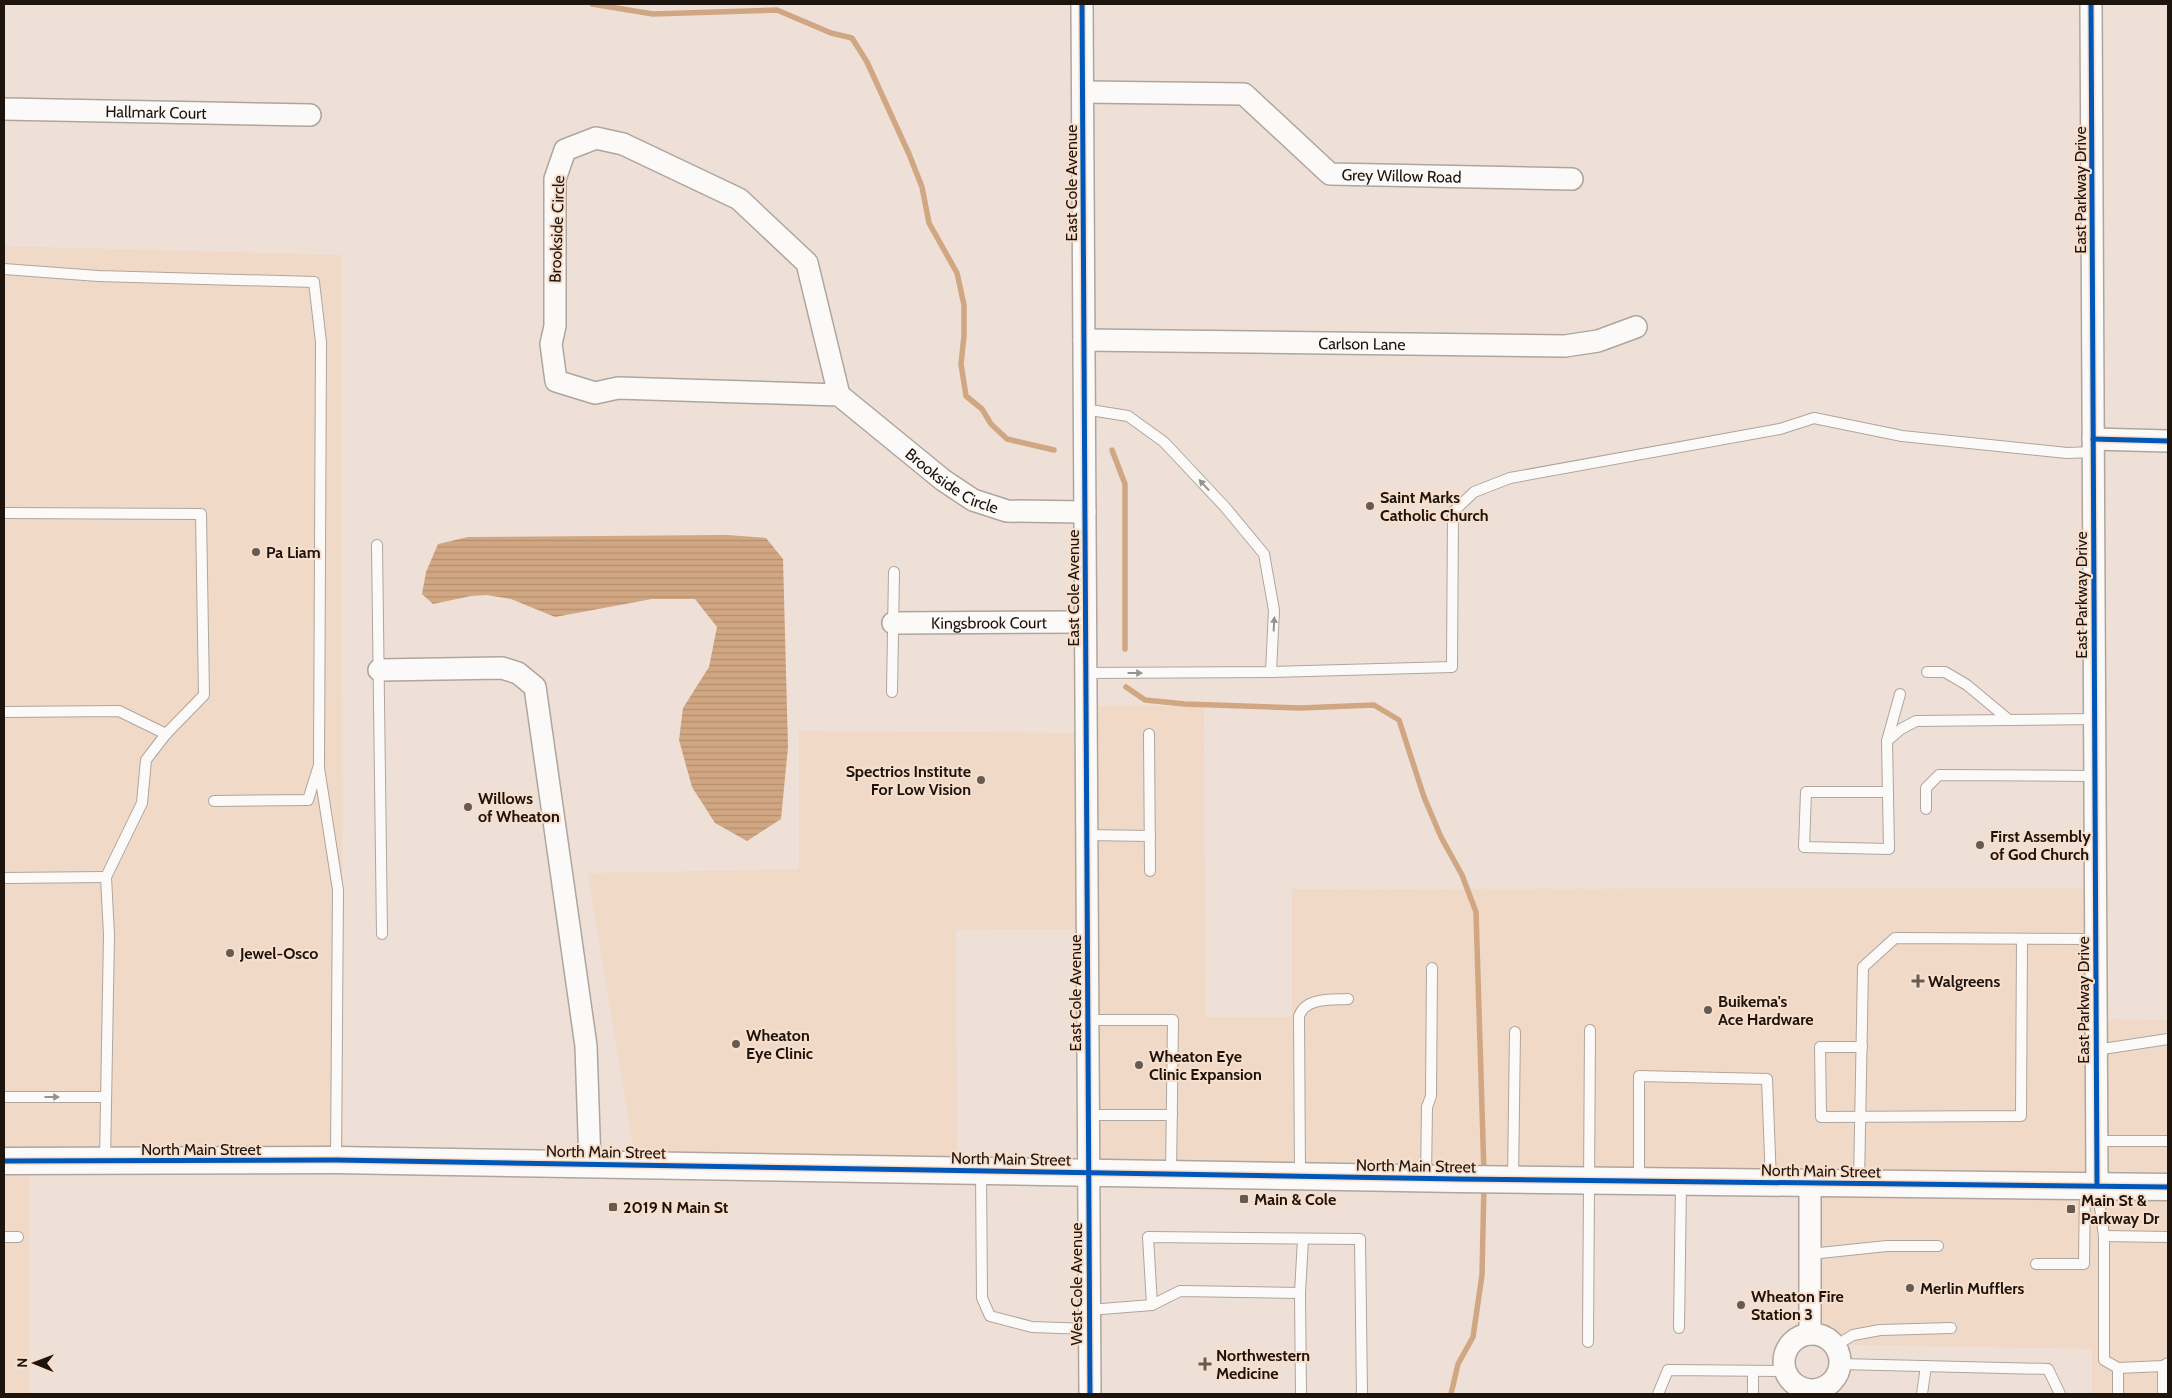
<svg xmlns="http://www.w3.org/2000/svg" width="2172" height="1398" font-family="Cabin,sans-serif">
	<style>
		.built { fill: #f1d9c7 }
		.water { fill: url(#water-rules) }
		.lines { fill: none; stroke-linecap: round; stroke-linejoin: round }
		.stream { stroke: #d1a683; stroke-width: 5.5 }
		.service-casing { stroke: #afa59d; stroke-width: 12 }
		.minor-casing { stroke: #afa59d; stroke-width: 24 }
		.tertiary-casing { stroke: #afa59d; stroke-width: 29 }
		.service { stroke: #fcfaf9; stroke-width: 10 }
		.minor { stroke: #fcfaf9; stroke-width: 21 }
		.tertiary { stroke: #fcfaf9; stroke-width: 26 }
		.cycleway-casing { stroke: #f9dfcb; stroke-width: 8 }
		.cycleway { stroke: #0057b8; stroke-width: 5 }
		.oneway { fill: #98928f }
		.poi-dot { fill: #665b53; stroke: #f9dfcb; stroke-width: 2 }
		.labels { text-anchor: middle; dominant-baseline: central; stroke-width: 4; stroke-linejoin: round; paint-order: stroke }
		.street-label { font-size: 16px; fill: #1d140d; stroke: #f9dfcb }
		.poi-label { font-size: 16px; font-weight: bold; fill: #1d140d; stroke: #f9dfcb; text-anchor: start }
	</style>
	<defs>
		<pattern id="water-rules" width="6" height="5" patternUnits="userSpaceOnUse" patternTransform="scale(1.25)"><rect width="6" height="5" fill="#d1a683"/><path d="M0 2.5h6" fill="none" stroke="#b38e70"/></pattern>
	</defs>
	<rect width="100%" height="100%" fill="#eee0d6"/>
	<g class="built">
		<polygon points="4,246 341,255 343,1159 4,1147"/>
		<polygon points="1091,706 1204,706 1205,1017 1292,1017 1292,889 2086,888 2091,1180 1094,1168"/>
		<polygon points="799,731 1080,733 1082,929 956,930 957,1170 636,1165 588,873 799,869"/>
		<polygon points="2102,1019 2168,1020 2168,1179 2104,1178"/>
		<polygon points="4,1167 30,1168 29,1394 4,1394"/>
		<polygon points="1806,1189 2168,1194 2168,1394 2092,1394 2092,1349 1805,1344"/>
	</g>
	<polygon class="water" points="727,535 766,538 783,559 788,747 781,819 747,841 715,823 692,787 679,740 683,708 709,667 717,627 695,599 652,599 555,617 511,599 486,595 471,596 433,604 422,594 426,572 438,544 468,537"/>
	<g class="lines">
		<g class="stream">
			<polyline points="592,4 653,14 777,10 831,33 852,38 867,62 909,154 922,187 929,223 957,273 964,305 964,336 961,364 966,396 982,409 991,424 1007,439 1054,450"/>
			<polyline points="1112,450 1125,484 1125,649"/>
			<polyline points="1126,687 1145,700 1185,704 1300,708 1374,705 1399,720 1424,797 1441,837 1462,875 1476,912 1484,1174"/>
			<polyline points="1451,1394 1458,1364 1473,1337 1482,1275 1484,1185"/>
		</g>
		<g class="service-casing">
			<g id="service">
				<polyline points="4,269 98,276 314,282 321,342 319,765 308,800 214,801"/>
				<polyline points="1084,409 1128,416 1164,442 1225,507 1264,554 1274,610 1271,672"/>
				<polyline points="4,513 201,514 204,695 166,734 146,760 142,803 106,877 109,935 105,1160"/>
				<polyline points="377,545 382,934"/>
				<polyline points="1927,672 1945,672 1967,685 2009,720"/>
				<polyline points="1086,673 1271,672 1452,667 1453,512 1474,492 1510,478 1780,429 1814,418 1902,436 2067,453 2093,452"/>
				<polyline points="892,692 894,572"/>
				<polyline points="4,712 119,711 166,734"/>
				<polyline points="1149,734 1150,871"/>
				<polyline points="1887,741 1900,694"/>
				<polyline points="319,768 338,890 336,1160"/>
				<polyline points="1888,792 1806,792 1804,847 1889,849 1887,741 1901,729 1916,721 2094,719"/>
				<polyline points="1926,809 1926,788 1939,775 2095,776"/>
				<polyline points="1086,835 1150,836"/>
				<polyline points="4,878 106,877"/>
				<polyline points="1087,1020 1173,1020 1171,1173"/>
				<polyline points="1862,1047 1820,1047 1821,1117 2021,1116 2022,939"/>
				<polyline points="2096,1050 2168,1039"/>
				<polyline points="4,1097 106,1097"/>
				<polyline points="1088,1115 1172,1115"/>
				<polyline points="2096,1141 2168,1141"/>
				<polyline points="981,1172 982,1298 990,1316 1032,1327 1089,1329"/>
				<path d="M1300,1176L1299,1016C1306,997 1331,1000 1348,999"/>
				<polyline points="1426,1178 1427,1107 1431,1096 1432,968"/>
				<polyline points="1513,1179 1515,1032"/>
				<polyline points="1639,1181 1639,1076 1767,1079 1771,1182"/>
				<polyline points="1859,1182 1863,967 1895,938 2096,939"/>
				<polyline points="2097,1186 2104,1236 2104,1360 2118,1368 2163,1366 2168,1363"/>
				<polyline points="2104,1236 2168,1237"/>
				<polyline points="4,1237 18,1237"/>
				<polyline points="1810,1254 1887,1246 1938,1246"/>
				<polyline points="2036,1264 2084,1264 2085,1186"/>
				<polyline points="1152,1305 1148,1237 1360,1239 1362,1394"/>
				<polyline points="1089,1310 1152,1305 1180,1291 1300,1293"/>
				<polyline points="1679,1328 1681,1183"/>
				<polyline points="1588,1342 1590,1030"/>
				<polyline points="1835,1346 1853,1335 1880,1330 1951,1328"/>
				<polyline points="1840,1364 2048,1369 2060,1394"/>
				<polyline points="2163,1366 2163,1394"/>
				<polyline points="2118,1368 2118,1394"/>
				<polyline points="1753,1371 1753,1394"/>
				<polyline points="1805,1389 1805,1394"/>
				<polyline points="1301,1394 1300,1293 1303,1239"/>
				<polyline points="1658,1394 1668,1370 1785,1371"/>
				<polyline points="1922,1394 1926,1366"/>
			</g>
		</g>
		<g class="minor-casing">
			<g id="minor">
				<polyline points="1082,4 1090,1394"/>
				<polyline points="2091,4 2097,1186"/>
				<path id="s1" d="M1083,92L1244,94L1330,174L1572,179"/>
				<path id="s2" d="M4,109L310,115"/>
				<path id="s3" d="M1084,340L1565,346L1598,341L1636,327"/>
				<path id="s4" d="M839,395L807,263L739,199L623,144L596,138L565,150L555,179V326L551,344L556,381L595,393L618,388L839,395L943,480L973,500L1007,511L1085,512"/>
				<polyline points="2093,439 2168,441"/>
				<path id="s5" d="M893,623L1085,622"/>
				<polyline points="379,670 502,668 518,673 535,687 586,1046 590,1164"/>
				<polyline points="1810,1334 1810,1183"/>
				<circle cx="1812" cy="1362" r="28"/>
			</g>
		</g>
		<g class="tertiary-casing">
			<polyline id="tertiary" points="4,1161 336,1160 1458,1179 2168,1187"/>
		</g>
		<use href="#service" class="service"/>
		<use href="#minor" class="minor"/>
		<use href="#tertiary" class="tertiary"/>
		<g class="cycleway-casing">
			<g id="cycleway">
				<polyline points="1082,4 1090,1394"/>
				<polyline points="2091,4 2097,1186"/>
				<polyline points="2093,439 2168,441"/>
				<polyline points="4,1161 336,1160 1458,1179 2168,1187"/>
			</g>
		</g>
		<use href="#cycleway" class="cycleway"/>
	</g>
	<defs><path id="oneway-solid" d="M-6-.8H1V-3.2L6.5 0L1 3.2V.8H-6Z" transform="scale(1.25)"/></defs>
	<g class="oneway">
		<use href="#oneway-solid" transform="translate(1204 485) rotate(-133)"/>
		<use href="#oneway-solid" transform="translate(1274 624) rotate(-87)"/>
		<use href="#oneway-solid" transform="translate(1135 673)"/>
		<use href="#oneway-solid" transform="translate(52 1097)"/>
	</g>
	<g class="poi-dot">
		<circle cx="1370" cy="506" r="5"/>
		<circle cx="256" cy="552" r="5"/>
		<circle cx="981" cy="780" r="5"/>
		<circle cx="468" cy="807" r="5"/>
		<circle cx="1980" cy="845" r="5"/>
		<circle cx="230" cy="953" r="5"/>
		<path d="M1915.5 973.5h5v5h5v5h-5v5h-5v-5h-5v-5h5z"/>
		<circle cx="1708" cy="1010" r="5"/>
		<circle cx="736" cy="1044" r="5"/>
		<circle cx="1139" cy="1065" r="5"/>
		<rect x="1239" y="1194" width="10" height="10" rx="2.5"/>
		<rect x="608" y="1202" width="10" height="10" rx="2.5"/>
		<rect x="2066" y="1204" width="10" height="10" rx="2.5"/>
		<circle cx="1910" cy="1288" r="5"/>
		<circle cx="1741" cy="1305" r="5"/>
		<path d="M1202.5 1356.5h5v5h5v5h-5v5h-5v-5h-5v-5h5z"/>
	</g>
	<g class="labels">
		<g class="street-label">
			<text stroke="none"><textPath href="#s2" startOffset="152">Hallmark Court</textPath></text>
			<text stroke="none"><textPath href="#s1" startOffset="350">Grey Willow Road</textPath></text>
			<text transform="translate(1071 183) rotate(-90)">East Cole Avenue</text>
			<text transform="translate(2080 190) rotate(-90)">East Parkway Drive</text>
			<text transform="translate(557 229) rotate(-88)">Brookside Circle</text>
			<text stroke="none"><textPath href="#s3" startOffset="278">Carlson Lane</textPath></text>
			<text stroke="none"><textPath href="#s4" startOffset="1080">Brookside Circle</textPath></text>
			<text transform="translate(1073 588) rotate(-90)">East Cole Avenue</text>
			<text transform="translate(2081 595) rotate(-90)">East Parkway Drive</text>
			<text stroke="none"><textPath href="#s5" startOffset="96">Kingsbrook Court</textPath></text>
			<text transform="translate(1075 993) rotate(-90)">East Cole Avenue</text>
			<text transform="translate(2083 1000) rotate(-90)">East Parkway Drive</text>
			<text x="201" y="1149">North Main Street</text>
			<text transform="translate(606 1152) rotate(1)">North Main Street</text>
			<text transform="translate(1011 1159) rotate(1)">North Main Street</text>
			<text transform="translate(1416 1166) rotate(1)">North Main Street</text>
			<text transform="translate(1821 1171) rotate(1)">North Main Street</text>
			<text transform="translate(1076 1284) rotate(-90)">West Cole Avenue</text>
		</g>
		<g class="poi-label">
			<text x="1380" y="497">Saint Marks<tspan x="1380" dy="18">Catholic Church</tspan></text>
			<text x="266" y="552">Pa Liam</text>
			<text x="971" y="771" text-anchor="end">Spectrios Institute<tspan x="971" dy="18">For Low Vision</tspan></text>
			<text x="478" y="798">Willows<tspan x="478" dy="18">of Wheaton</tspan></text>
			<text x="1990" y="836">First Assembly<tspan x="1990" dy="18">of God Church</tspan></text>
			<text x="240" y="953">Jewel-Osco</text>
			<text x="1928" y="981">Walgreens</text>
			<text x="1718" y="1001">Buikema's<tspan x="1718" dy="18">Ace Hardware</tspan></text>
			<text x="746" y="1035">Wheaton<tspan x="746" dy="18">Eye Clinic</tspan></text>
			<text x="1149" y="1056">Wheaton Eye<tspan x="1149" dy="18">Clinic Expansion</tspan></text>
			<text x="1254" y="1199">Main &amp; Cole</text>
			<text x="2081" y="1200">Main St &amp;<tspan x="2081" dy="18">Parkway Dr</tspan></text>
			<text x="623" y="1207">2019 N Main St</text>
			<text x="1920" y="1288">Merlin Mufflers</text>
			<text x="1751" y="1296">Wheaton Fire<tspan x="1751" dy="18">Station 3</tspan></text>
			<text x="1216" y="1355">Northwestern<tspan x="1216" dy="18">Medicine</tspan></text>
		</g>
	</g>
	<rect width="2172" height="1398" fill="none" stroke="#1d140d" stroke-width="10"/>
	<g transform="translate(35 1363) rotate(271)" stroke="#f9dfcb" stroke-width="4" paint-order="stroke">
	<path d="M0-4L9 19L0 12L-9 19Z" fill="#1d140d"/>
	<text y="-8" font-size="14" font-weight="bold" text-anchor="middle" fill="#1d140d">N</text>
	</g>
</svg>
